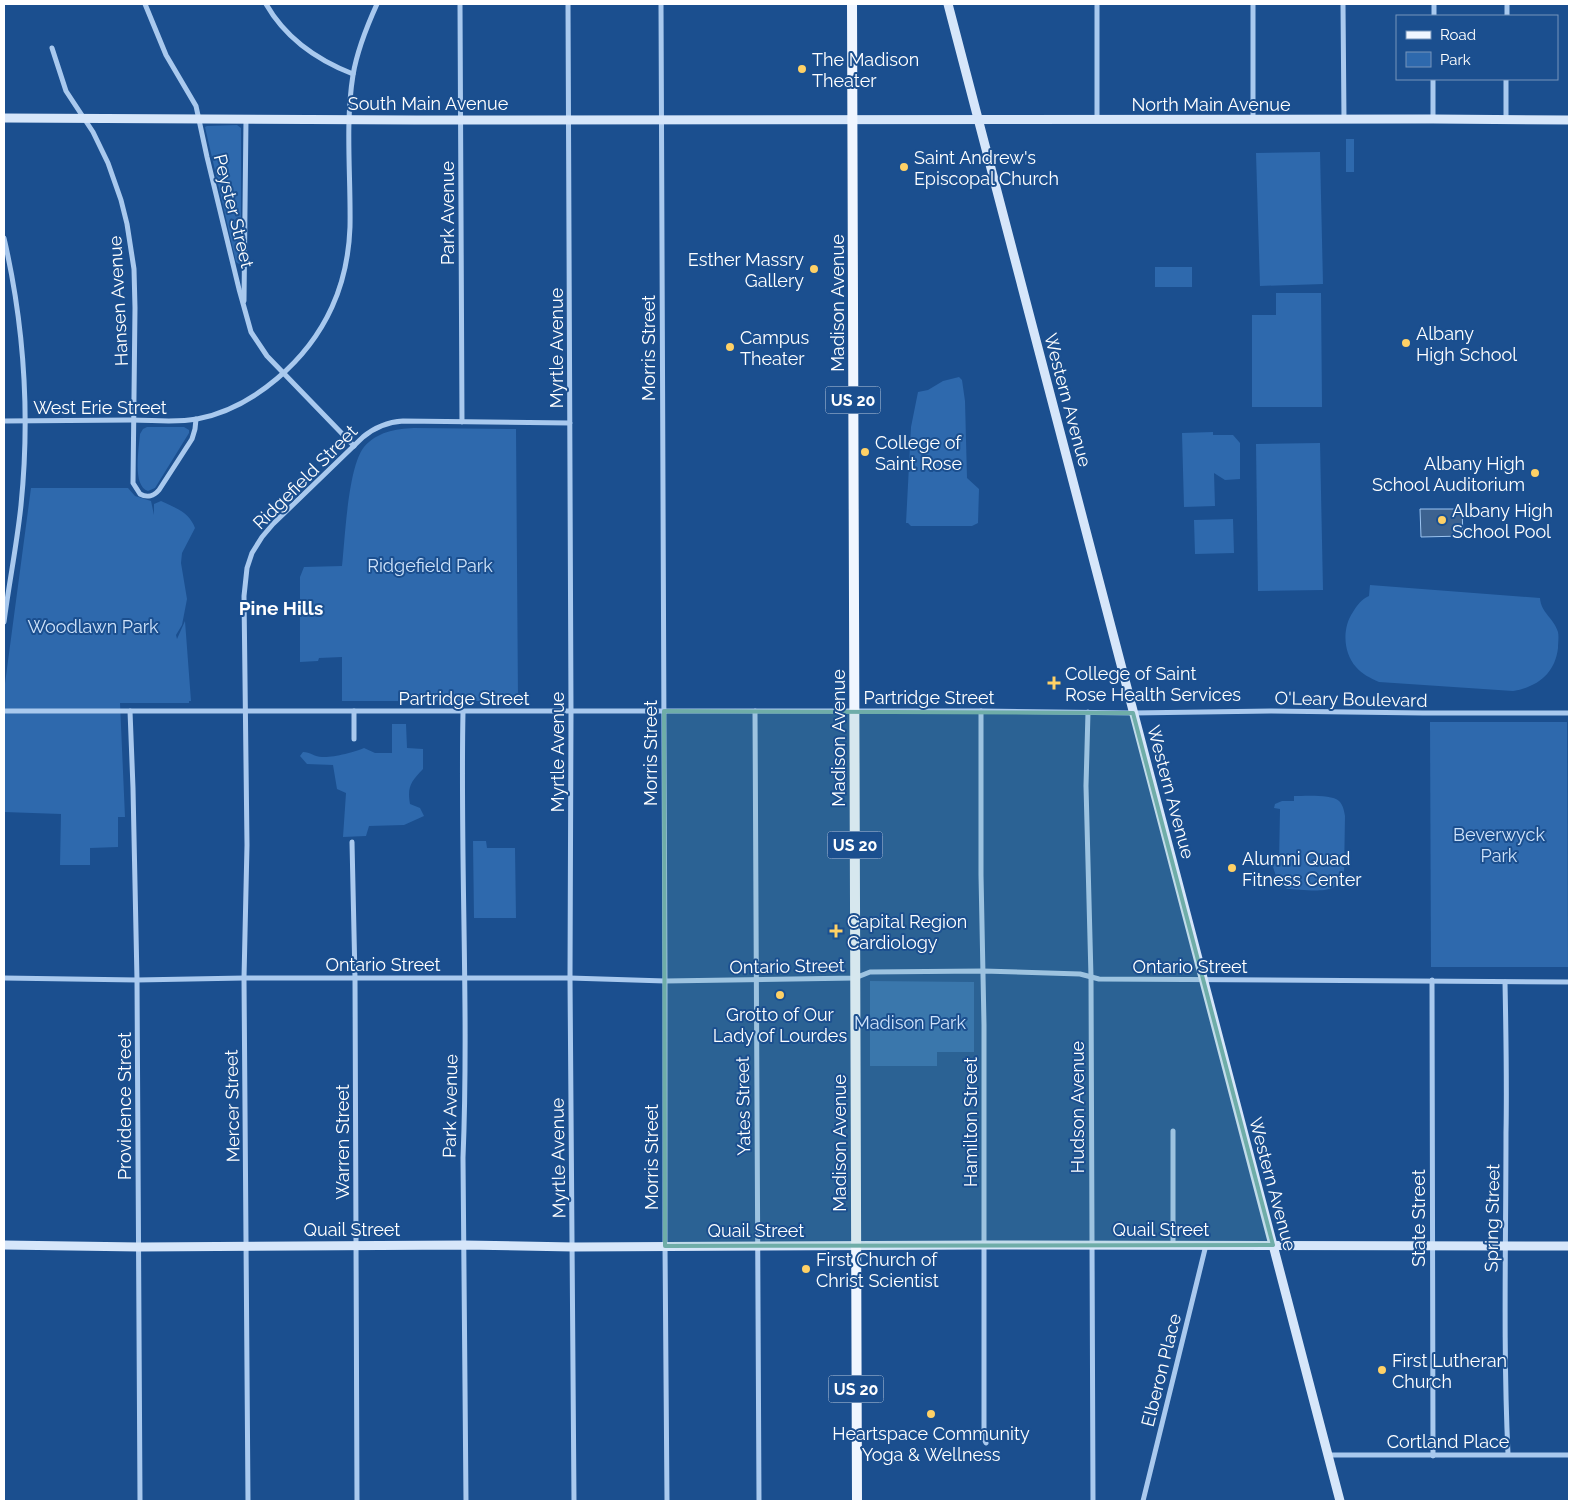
<svg xmlns="http://www.w3.org/2000/svg" width="1573" height="1505" font-family="Raleway,sans-serif">
	<style>
		.green { fill: #2e69ad }
		.water { fill: #3c6290; stroke: #9cc4f0 }
		.lines { fill: none; stroke-linecap: round; stroke-linejoin: round }
		.street { stroke: #a9c9ee; stroke-width: 5 }
		.secondary { stroke: #d6e6fa; stroke-width: 9 }
		.primary { stroke: #f0f6ff; stroke-width: 10 }
		.marked { fill: #6fada8; fill-opacity: 0.2; stroke: #6fada8; stroke-width: 4; stroke-linejoin: round }
		.poi-dot { fill: #ffd166; stroke: #1b4f8f; stroke-width: 2 }
		.labels { text-anchor: middle; dominant-baseline: central; stroke-width: 4; stroke-linejoin: round; paint-order: stroke }
		.shield { fill: #1b4f8f; stroke: #bbcadd; stroke-width: 1 }
		.shield-label { font-size: 16px; font-weight: bold; fill: #fff }
		.poi-label { font-size: 18px; fill: #fff; stroke: #1b4f8f; text-anchor: start }
		.street-label { font-size: 18px; fill: #fff; stroke: #1b4f8f }
		.park-label { font-size: 18px; fill: #cfe3fa; stroke: #1b4f8f }
		.neighbourhood-label { font-size: 19px; font-weight: bold; fill: #fff; stroke: #1b4f8f }
	</style>
	<rect width="100%" height="100%" fill="#1b4f8f"/>
	<g class="green">
		<polygon points="237,125 241,128 241,262 239,264 236,262 205,127 207,126"/>
		<rect x="1346" y="139" width="8" height="33"/>
		<polygon points="1320,152 1323,284 1260,286 1256,153"/>
		<rect x="1155" y="267" width="37" height="20"/>
		<polygon points="1276,293 1321,293 1322,407 1252,407 1252,315 1276,315"/>
		<polygon points="959,377 962,380 965,401 967,478 979,489 978,523 972,526 911,526 908,523 906,523 911,427 918,392 928,390 943,381"/>
		<path d="M147,427H184L189,430V433L155,488L148,491C132,486 139,448 140,434L143,429Z"/>
		<path d="M414,428L516,429L518,701H342V657L319,658L318,661L300,662V577L304,567L342,566C345,538 348,467 364,447C377,432 395,429 414,428Z"/>
		<polygon points="1213,432 1213,435 1233,435 1240,443 1240,479 1225,480 1214,473 1215,506 1184,507 1182,433"/>
		<polygon points="1320,443 1323,590 1258,591 1256,444"/>
		<path d="M31,488H128L135,496L151,501L154,515V504L161,501C176,508 189,512 195,528L182,553L181,563L187,599L182,625L176,635L177,639L185,621L191,701H189V703H120L125,817H118V847L90,848V865H60L61,814L4,812V691Z"/>
		<polygon points="1233,519 1234,553 1195,554 1194,520"/>
		<path d="M1370,585L1540,598C1541,613 1554,618 1558,632C1559,637 1558,643 1558,648C1555,674 1537,687 1513,691L1379,682C1370,678 1362,674 1356,667C1343,652 1342,628 1353,612C1357,605 1362,599 1369,596Z"/>
		<polygon points="1430,722 1567,722 1568,967 1431,967"/>
		<path d="M392,724H406L407,748L423,749V769C411,782 407,786 410,804L420,808L424,816L404,825L369,826L366,836L343,837L346,793L337,789L333,765L307,764L300,756L303,752C310,752 315,757 322,757C332,758 355,752 364,748L375,753H392Z"/>
		<path d="M1294,796C1304,796 1332,794 1339,801C1343,805 1344,810 1345,816L1344,876C1337,897 1305,889 1287,889L1277,879L1272,864H1279L1280,809L1274,808L1275,804L1282,801H1294Z"/>
		<polygon points="473,841 486,841 487,848 515,848 516,918 474,918"/>
		<polygon points="870,981 974,982 974,1052 937,1052 937,1066 870,1066"/>
	</g>
	<polygon class="water" points="1420,509 1462,509 1463,536 1421,537"/>
	<g class="lines">
		<g class="street">
			<polyline points="145,4 166,55 196,106 207,157 239,289 251,332 267,356 354,446"/>
			<path d="M266,4C286,39 317,60 353,74"/>
			<polyline points="460,4 462,422"/>
			<polyline points="568,4 571,712 570,978 574,1501"/>
			<polyline points="661,4 665,981 665,1246 667,1501"/>
			<polyline points="1343,4 1344,120"/>
			<polyline points="1434,16 1434,4"/>
			<polyline points="1507,16 1507,4"/>
			<path d="M52,48L66,91L93,132L108,163L121,200L127,224L134,269L135,308L133,483L140,494C147,498 154,496 159,490L192,439L195,429L196,419"/>
			<polyline points="1097,119 1097,4"/>
			<polyline points="1253,119 1253,4"/>
			<polyline points="1433,119 1433,79"/>
			<polyline points="1506,120 1506,79"/>
			<path d="M4,238C24,325 30,416 21,505C17,544 9,583 4,622"/>
			<polyline points="244,301 246,119"/>
			<path d="M4,421C47,421 89,420 132,420C154,420 175,423 197,419C254,408 308,360 332,307C343,283 349,254 350,227C351,177 345,125 353,75C357,51 367,26 377,4"/>
			<polyline points="4,711 981,711 1133,713 1271,711 1423,713 1569,713"/>
			<polyline points="130,711 133,788 137,980 140,1501"/>
			<polyline points="755,711 759,1501"/>
			<polyline points="981,711 981,875 984,1025 984,1439 986,1443"/>
			<path d="M463,712C460,860 469,1009 463,1158L466,1501"/>
			<polyline points="1088,712 1086,786 1091,977 1093,1501"/>
			<polyline points="354,739 354,711"/>
			<polyline points="352,842 355,978 357,1501"/>
			<polyline points="4,978 137,980 244,978 570,978 665,981 855,978 870,972 983,971 1080,974 1099,979 1569,982"/>
			<polyline points="1432,980 1433,1456"/>
			<path d="M1505,982C1506,1032 1507,1082 1506,1133C1506,1240 1503,1347 1508,1454"/>
			<polyline points="1173,1246 1173,1131"/>
			<polyline points="1327,1455 1569,1455"/>
			<path d="M248,1501L244,978L247,845L244,596L247,568L252,553L262,537L273,524L363,437C375,427 388,422 403,421L570,423"/>
			<polyline points="1143,1501 1206,1245"/>
		</g>
		<g class="secondary">
			<polyline points="948,4 1340,1501"/>
			<polyline points="4,118 416,120 1433,119 1569,120"/>
			<polyline points="4,1245 139,1247 464,1245 573,1247 984,1245 1569,1246"/>
		</g>
		<polyline class="primary" points="852,4 857,1501"/>
	</g>
	<path class="marked" d="M664,711L1133,713L1273,1245L665,1246Z"/>
	<g class="poi-dot">
		<circle cx="802" cy="69" r="5"/>
		<circle cx="904" cy="167" r="5"/>
		<circle cx="814" cy="269" r="5"/>
		<circle cx="1406" cy="343" r="5"/>
		<circle cx="730" cy="347" r="5"/>
		<circle cx="865" cy="452" r="5"/>
		<circle cx="1535" cy="473" r="5"/>
		<circle cx="1442" cy="520" r="5"/>
		<path d="M1051.5 675.5h5v5h5v5h-5v5h-5v-5h-5v-5h5z"/>
		<circle cx="1232" cy="868" r="5"/>
		<path d="M833.5 923.5h5v5h5v5h-5v5h-5v-5h-5v-5h5z"/>
		<circle cx="780" cy="995" r="5"/>
		<circle cx="806" cy="1269" r="5"/>
		<circle cx="1382" cy="1370" r="5"/>
		<circle cx="931" cy="1414" r="5"/>
	</g>
	<g class="labels">
		<g class="shield">
			<rect x="825.5" y="386.5" width="55" height="27" rx="4"/>
			<rect x="827.5" y="831.5" width="55" height="27" rx="4"/>
			<rect x="828.5" y="1375.5" width="55" height="27" rx="4"/>
		</g>
		<g class="shield-label">
			<text x="853" y="400">US 20</text>
			<text x="855" y="845">US 20</text>
			<text x="856" y="1389">US 20</text>
		</g>
		<g class="poi-label">
			<text x="812" y="59">The Madison<tspan x="812" dy="21">Theater</tspan></text>
			<text x="914" y="157">Saint Andrew's<tspan x="914" dy="21">Episcopal Church</tspan></text>
			<text x="804" y="259" text-anchor="end">Esther Massry<tspan x="804" dy="21">Gallery</tspan></text>
			<text x="1416" y="333">Albany<tspan x="1416" dy="21">High School</tspan></text>
			<text x="740" y="337">Campus<tspan x="740" dy="21">Theater</tspan></text>
			<text x="875" y="442">College of<tspan x="875" dy="21">Saint Rose</tspan></text>
			<text x="1525" y="463" text-anchor="end">Albany High<tspan x="1525" dy="21">School Auditorium</tspan></text>
			<text x="1452" y="510">Albany High<tspan x="1452" dy="21">School Pool</tspan></text>
			<text x="1065" y="673">College of Saint<tspan x="1065" dy="21">Rose Health Services</tspan></text>
			<text x="1242" y="858">Alumni Quad<tspan x="1242" dy="21">Fitness Center</tspan></text>
			<text x="847" y="921">Capital Region<tspan x="847" dy="21">Cardiology</tspan></text>
			<text x="780" y="1014" text-anchor="middle">Grotto of Our<tspan x="780" dy="21">Lady of Lourdes</tspan></text>
			<text x="816" y="1259">First Church of<tspan x="816" dy="21">Christ Scientist</tspan></text>
			<text x="1392" y="1360">First Lutheran<tspan x="1392" dy="21">Church</tspan></text>
			<text x="931" y="1433" text-anchor="middle">Heartspace Community<tspan x="931" dy="21">Yoga &amp; Wellness</tspan></text>
		</g>
		<g class="street-label">
			<text x="428" y="103">South Main Avenue</text>
			<text x="1211" y="104">North Main Avenue</text>
			<text transform="translate(234 211) rotate(76)">Peyster Street</text>
			<text transform="translate(447 213) rotate(-90)">Park Avenue</text>
			<text transform="translate(118 301) rotate(-93)">Hansen Avenue</text>
			<text transform="translate(837 303) rotate(-90)">Madison Avenue</text>
			<text transform="translate(556 348) rotate(-90)">Myrtle Avenue</text>
			<text transform="translate(648 348) rotate(-90)">Morris Street</text>
			<text transform="translate(1068 400) rotate(75)">Western Avenue</text>
			<text x="100" y="407">West Erie Street</text>
			<text transform="translate(305 477) rotate(-45)">Ridgefield Street</text>
			<text x="929" y="697">Partridge Street</text>
			<text x="464" y="698">Partridge Street</text>
			<text transform="translate(1351 699) rotate(1)">O'Leary Boulevard</text>
			<text transform="translate(838 738) rotate(-90)">Madison Avenue</text>
			<text transform="translate(557 752) rotate(-90)">Myrtle Avenue</text>
			<text transform="translate(650 753) rotate(-90)">Morris Street</text>
			<text transform="translate(1171 792) rotate(75)">Western Avenue</text>
			<text x="383" y="964">Ontario Street</text>
			<text transform="translate(787 966) rotate(-1)">Ontario Street</text>
			<text x="1190" y="966">Ontario Street</text>
			<text transform="translate(124 1106) rotate(-90)">Providence Street</text>
			<text transform="translate(232 1106) rotate(-91)">Mercer Street</text>
			<text transform="translate(450 1106) rotate(-89)">Park Avenue</text>
			<text transform="translate(743 1106) rotate(-91)">Yates Street</text>
			<text transform="translate(1077 1107) rotate(-90)">Hudson Avenue</text>
			<text transform="translate(970 1122) rotate(-90)">Hamilton Street</text>
			<text transform="translate(342 1142) rotate(-90)">Warren Street</text>
			<text transform="translate(839 1143) rotate(-90)">Madison Avenue</text>
			<text transform="translate(651 1157) rotate(-90)">Morris Street</text>
			<text transform="translate(558 1158) rotate(-91)">Myrtle Avenue</text>
			<text transform="translate(1273 1184) rotate(75)">Western Avenue</text>
			<text transform="translate(1418 1218) rotate(-90)">State Street</text>
			<text transform="translate(1492 1218) rotate(-89)">Spring Street</text>
			<text x="352" y="1229">Quail Street</text>
			<text x="1161" y="1229">Quail Street</text>
			<text x="756" y="1230">Quail Street</text>
			<text transform="translate(1161 1370) rotate(-76)">Elberon Place</text>
			<text x="1448" y="1441">Cortland Place</text>
		</g>
		<g class="park-label">
			<text x="430" y="565">Ridgefield Park</text>
			<text x="93" y="626">Woodlawn Park</text>
			<text x="1499" y="834">Beverwyck<tspan x="1499" dy="21">Park</tspan></text>
			<text x="910" y="1022">Madison Park</text>
		</g>
		<g class="neighbourhood-label">
			<text x="281" y="608">Pine Hills</text>
		</g>
	</g>
	<rect width="1573" height="1505" fill="none" stroke="#ffffff" stroke-width="10"/>
	<rect x="1396" y="15" width="162" height="65" fill="#1b4f8f" stroke="#7695bc"/>
	<rect x="1406" y="31" width="25" height="8" fill="#f0f6ff" stroke="#7695bc"/>
	<text x="1440" y="40" font-size="15" fill="#ffffff">Road</text>
	<rect x="1406" y="52" width="25" height="15" fill="#2e69ad" stroke="#7695bc"/>
	<text x="1440" y="65" font-size="15" fill="#ffffff">Park</text>
</svg>
